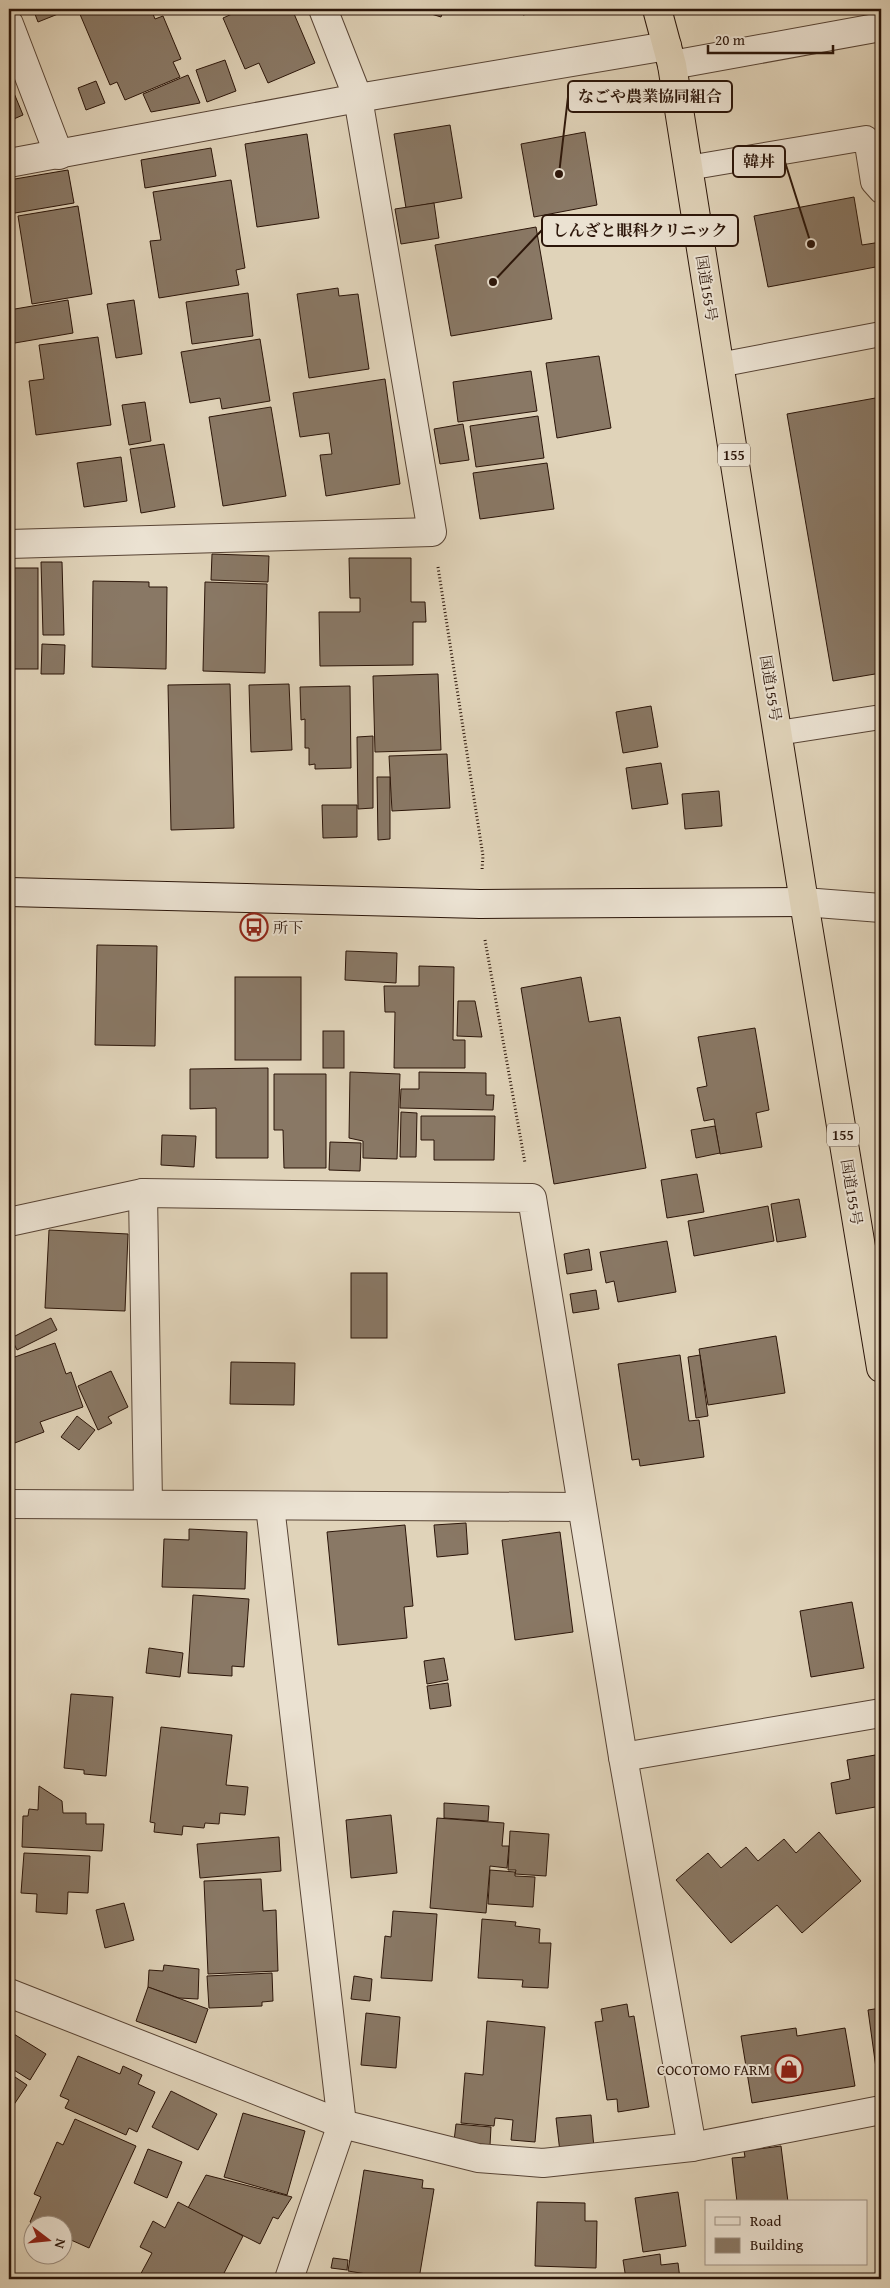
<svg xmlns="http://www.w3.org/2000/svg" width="890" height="2288" font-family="'Gentium Book Plus','Noto Serif JP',serif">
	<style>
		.building { fill: #897865; stroke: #2b1509 }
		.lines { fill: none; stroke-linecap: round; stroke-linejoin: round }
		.lane-casing { stroke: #584435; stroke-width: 26 }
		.street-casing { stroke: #584435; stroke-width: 30 }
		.secondary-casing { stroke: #2b1509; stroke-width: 30 }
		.highway-casing { stroke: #2b1509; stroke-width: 30 }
		.path { stroke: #2b1509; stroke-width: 3; stroke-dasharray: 1 2.5; stroke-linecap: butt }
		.lane { stroke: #ebe2d2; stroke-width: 24 }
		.street { stroke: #ebe2d2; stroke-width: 28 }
		.secondary { stroke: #ebe2d2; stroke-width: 28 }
		.highway { stroke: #e0d3b9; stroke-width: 28 }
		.labels { text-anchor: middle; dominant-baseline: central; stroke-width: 4; stroke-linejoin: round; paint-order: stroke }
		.shield { fill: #ebe2d2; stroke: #655245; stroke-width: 1 }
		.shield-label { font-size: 14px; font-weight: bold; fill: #2b1509 }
		.street-label { font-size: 15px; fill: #2b1509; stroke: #ebe2d2 }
		.poi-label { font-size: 15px; fill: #2b1509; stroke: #ebe2d2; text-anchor: start }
		.leader { fill: none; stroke: #2b1509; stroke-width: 2 }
		.callout-dot { fill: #2b1509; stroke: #ebe2d2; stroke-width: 2 }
		.callout { fill: #ebe2d2; stroke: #2b1509; stroke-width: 2 }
		.callout-label { font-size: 16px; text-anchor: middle; font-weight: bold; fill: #2b1509 }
	</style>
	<rect width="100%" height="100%" fill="#e0d3b9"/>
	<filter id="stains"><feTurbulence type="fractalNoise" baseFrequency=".004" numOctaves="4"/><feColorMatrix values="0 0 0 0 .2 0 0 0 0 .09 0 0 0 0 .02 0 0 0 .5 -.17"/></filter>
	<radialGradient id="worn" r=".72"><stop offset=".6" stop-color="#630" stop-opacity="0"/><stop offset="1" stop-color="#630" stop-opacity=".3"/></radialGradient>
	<g class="building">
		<polygon points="33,9 67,9 68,10 38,22"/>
		<polygon points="86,9 151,9 155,19 163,16 181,59 173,62 180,77 125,100 117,82 110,85 79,12"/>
		<polygon points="243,9 292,9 315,63 268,83 259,63 245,69 223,18"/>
		<polygon points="415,9 444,9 441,17"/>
		<polygon points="521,9 549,9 523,15"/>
		<polygon points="225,60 236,91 207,102 196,70"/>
		<polygon points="188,75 200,103 151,112 143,94"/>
		<polygon points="9,81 23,115 9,121"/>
		<polygon points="96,81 105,103 86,110 78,88"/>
		<polygon points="450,125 462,198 406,208 394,134"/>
		<polygon points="585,132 597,205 534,217 521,144"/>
		<polygon points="307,134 319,218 257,227 245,144"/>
		<polygon points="211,148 216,176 145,188 141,160"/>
		<polygon points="68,170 74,203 9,214 9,180"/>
		<polygon points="231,180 245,268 236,270 239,285 159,298 150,241 161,240 153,192"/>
		<polygon points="854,197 862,245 881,242 881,266 768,287 754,216"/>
		<polygon points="434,203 439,238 401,244 395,209"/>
		<polygon points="78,206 92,294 32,304 18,216"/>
		<polygon points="536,227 552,319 451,336 435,245"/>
		<polygon points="338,288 339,296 358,294 369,369 309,378 297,294"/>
		<polygon points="248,293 253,336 192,344 186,302"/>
		<polygon points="68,300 73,333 9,344 9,310"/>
		<polygon points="134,300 142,354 116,358 107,304"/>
		<polygon points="98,337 111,425 36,435 29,381 44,379 39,345"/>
		<polygon points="260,339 270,401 222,409 220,398 190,403 181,352"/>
		<polygon points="599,356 611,428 557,438 546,363"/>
		<polygon points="531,371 537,411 458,422 453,382"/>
		<polygon points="385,379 400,484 326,496 320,455 332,454 329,433 300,437 293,393"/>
		<polygon points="881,397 881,673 833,681 787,414"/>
		<polygon points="145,402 151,441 129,445 122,405"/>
		<polygon points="271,407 286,496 223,506 209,417"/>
		<polygon points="538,416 544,458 476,467 470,426"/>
		<polygon points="463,424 469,460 440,464 434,429"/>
		<polygon points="164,444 175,507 141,513 130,449"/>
		<polygon points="121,457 127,501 84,507 77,463"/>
		<polygon points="547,463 554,509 480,519 473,473"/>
		<polygon points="212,554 269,556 268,582 211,580"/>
		<polygon points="349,558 411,558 411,602 425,602 426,622 413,622 413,665 320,666 319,612 360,612 360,598 350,598"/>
		<polygon points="41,562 62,562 64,635 43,635"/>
		<rect x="9" y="568" width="29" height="101"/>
		<polygon points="93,581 149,582 149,587 167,587 166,669 92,667"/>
		<polygon points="205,582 267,584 265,673 203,671"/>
		<polygon points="42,644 65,645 64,674 41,674"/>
		<polygon points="438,674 441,750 375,752 373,676"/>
		<polygon points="230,684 234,828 171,830 168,685"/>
		<polygon points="289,684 292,750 251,752 249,685"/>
		<polygon points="350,686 351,768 315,769 315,764 309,765 309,748 305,748 305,719 301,720 300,687"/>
		<polygon points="651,706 658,747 623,753 616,712"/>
		<polygon points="373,736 373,808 358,809 357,737"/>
		<polygon points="447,754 450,808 392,811 389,756"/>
		<polygon points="661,763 668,804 632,809 626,768"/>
		<polygon points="377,777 390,777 390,839 378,840"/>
		<polygon points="719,791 722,826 685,829 682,794"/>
		<polygon points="322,805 357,805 357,837 323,838"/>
		<polygon points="97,945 157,946 155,1046 95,1045"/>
		<polygon points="346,951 397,953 396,983 345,980"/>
		<polygon points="419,966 454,967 453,1040 465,1040 465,1068 394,1068 395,1012 385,1012 384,986 419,986"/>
		<rect x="235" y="977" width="66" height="83"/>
		<polygon points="581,977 589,1022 620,1017 646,1168 554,1184 521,988"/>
		<polygon points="458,1001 475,1001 482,1037 457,1036"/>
		<polygon points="755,1028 769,1110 756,1113 762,1147 720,1154 714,1119 704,1121 697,1088 707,1086 698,1037"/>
		<rect x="323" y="1031" width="21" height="37"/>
		<polygon points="268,1068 268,1158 216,1158 216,1108 190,1109 190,1069"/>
		<polygon points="350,1072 400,1074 397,1159 363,1158 363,1141 349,1138"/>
		<polygon points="419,1072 486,1073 486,1095 494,1095 493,1110 400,1108 401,1089 419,1089"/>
		<polygon points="274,1074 326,1074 326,1168 284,1168 283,1130 274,1130"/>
		<polygon points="401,1112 417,1113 416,1157 400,1157"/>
		<polygon points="421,1116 495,1116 494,1160 434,1160 434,1140 421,1140"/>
		<polygon points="715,1126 720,1153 696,1158 691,1130"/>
		<polygon points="162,1135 196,1136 194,1167 161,1165"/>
		<polygon points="330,1142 361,1143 360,1171 329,1170"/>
		<polygon points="697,1174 704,1212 667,1218 661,1180"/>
		<polygon points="799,1199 806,1237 777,1242 771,1204"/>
		<polygon points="768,1206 774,1241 694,1256 688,1221"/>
		<polygon points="49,1230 128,1234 125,1311 45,1308"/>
		<polygon points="667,1241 676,1292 618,1302 614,1281 606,1283 600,1252"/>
		<polygon points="589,1249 592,1270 567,1274 564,1254"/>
		<rect x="351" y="1273" width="36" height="65"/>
		<polygon points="596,1290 599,1309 573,1313 570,1294"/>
		<polygon points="51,1318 57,1330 17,1350 11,1338"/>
		<polygon points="776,1336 785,1393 708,1405 699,1349"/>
		<polygon points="55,1343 66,1374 71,1372 83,1407 40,1422 44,1432 12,1444 9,1435 9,1393 12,1391 9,1381 9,1359"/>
		<polygon points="680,1355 689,1421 699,1420 704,1457 640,1466 639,1459 632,1460 618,1364"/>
		<polygon points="700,1355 708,1416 696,1418 688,1357"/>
		<polygon points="231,1362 295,1363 294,1405 230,1404"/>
		<polygon points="111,1371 128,1407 108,1417 112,1423 98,1430 78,1386"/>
		<polygon points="77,1416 95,1430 79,1450 61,1437"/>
		<polygon points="466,1523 468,1554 437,1557 434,1525"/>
		<polygon points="405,1525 413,1606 404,1607 407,1638 338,1645 327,1532"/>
		<polygon points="189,1529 247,1532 245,1589 162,1587 164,1539 189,1540"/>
		<polygon points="560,1532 573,1632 515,1640 502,1540"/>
		<polygon points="193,1595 249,1599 244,1667 232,1666 232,1676 188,1673"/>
		<polygon points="852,1602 864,1668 811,1677 800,1611"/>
		<polygon points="149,1648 183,1653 180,1677 146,1673"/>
		<polygon points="444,1658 448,1680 427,1684 424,1661"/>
		<polygon points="448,1683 451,1706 430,1709 427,1686"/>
		<polygon points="71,1694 113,1697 106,1776 84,1774 84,1770 64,1768"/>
		<polygon points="161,1727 232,1735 226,1785 248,1787 245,1815 220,1813 219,1824 205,1823 204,1828 183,1826 182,1835 154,1832 155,1823 150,1822"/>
		<polygon points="881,1754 881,1806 836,1814 831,1783 850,1779 847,1760"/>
		<polygon points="39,1786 62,1801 63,1813 86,1813 86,1824 104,1824 102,1851 22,1847 23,1816 28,1816 29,1809 38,1810"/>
		<polygon points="444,1803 489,1806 488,1821 444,1818"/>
		<polygon points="391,1815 397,1873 351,1878 346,1820"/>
		<polygon points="437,1818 504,1823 502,1846 509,1846 507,1868 490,1866 486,1913 430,1908"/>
		<polygon points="510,1831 549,1834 546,1876 515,1874 516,1870 508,1870"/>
		<polygon points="819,1832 861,1881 802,1933 777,1905 731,1943 676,1880 708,1853 721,1868 746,1847 758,1861 784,1839 796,1853"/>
		<polygon points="279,1837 281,1871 200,1878 197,1844"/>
		<polygon points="24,1853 90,1856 88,1893 68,1892 67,1914 36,1912 37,1894 21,1893"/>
		<polygon points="490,1870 515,1872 515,1876 535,1877 533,1907 488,1904"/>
		<polygon points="261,1879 263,1911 276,1910 278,1971 208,1974 204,1881"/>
		<polygon points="124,1903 134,1940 105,1948 96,1910"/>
		<polygon points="393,1911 437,1914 432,1981 381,1978 385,1936 391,1937"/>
		<polygon points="482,1919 516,1922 515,1926 540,1929 539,1943 551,1943 548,1988 522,1987 523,1980 478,1978"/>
		<polygon points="164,1965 199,1969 198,1999 179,1998 148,1987 149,1970 163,1971"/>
		<polygon points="272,1973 273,2001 262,2002 262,2006 209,2008 207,1976"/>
		<polygon points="354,1976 372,1979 370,2001 351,1999"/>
		<polygon points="148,1987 208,2009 196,2043 136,2021"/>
		<polygon points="627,2004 629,2017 634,2016 649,2107 618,2112 617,2099 607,2100 595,2022 603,2021 601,2009"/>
		<polygon points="881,2008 881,2067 876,2068 868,2010"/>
		<polygon points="366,2013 400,2017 396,2068 361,2065"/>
		<polygon points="487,2021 545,2027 535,2142 511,2140 513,2120 495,2118 494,2126 461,2123 465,2073 483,2075"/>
		<polygon points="796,2028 797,2036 845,2028 855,2086 752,2103 741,2036"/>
		<polygon points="9,2031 46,2054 30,2080 9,2067"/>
		<polygon points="78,2056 120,2074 123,2066 142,2075 138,2084 155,2092 137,2132 129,2128 126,2135 65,2108 69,2100 60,2096"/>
		<polygon points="9,2073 27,2085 9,2112"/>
		<polygon points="171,2091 217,2114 198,2150 152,2127"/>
		<polygon points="243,2113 305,2131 287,2195 224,2177"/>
		<polygon points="591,2115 594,2148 560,2152 556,2118"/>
		<polygon points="75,2119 136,2146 89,2248 62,2236 62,2226 38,2226 30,2222 41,2197 34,2194 57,2142 63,2145"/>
		<polygon points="456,2124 491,2127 490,2145 454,2141"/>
		<polygon points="781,2146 788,2202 737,2202 732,2158 745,2157 744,2151"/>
		<polygon points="148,2149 182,2162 167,2198 134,2183"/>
		<polygon points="364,2170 423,2180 422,2188 434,2189 419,2279 397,2279 348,2271"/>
		<polygon points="206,2175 292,2197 278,2219 273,2217 260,2244 188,2208"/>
		<polygon points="678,2192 686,2246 643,2252 635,2198"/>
		<polygon points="178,2202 243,2236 221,2279 138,2279 152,2253 140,2247 153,2221 165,2228"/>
		<polygon points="537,2202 585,2203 585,2221 597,2221 596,2268 535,2266"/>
		<polygon points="660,2254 661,2265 678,2263 680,2279 626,2279 623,2260"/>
		<polygon points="333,2258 348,2260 347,2270 331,2268"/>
	</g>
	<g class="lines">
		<g class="lane-casing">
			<g id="lane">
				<polyline points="688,168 866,138 873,182 881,191"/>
				<polyline points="719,365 881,334"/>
				<polyline points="778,733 881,717"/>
			</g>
		</g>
		<g class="street-casing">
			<g id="street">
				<polyline points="9,24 59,155"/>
				<polyline points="672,65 881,27"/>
				<polyline points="9,163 358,98 667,46"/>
				<polyline points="9,544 432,532 358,98 323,9"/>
				<polyline points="804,902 881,908"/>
				<polyline points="143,1193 148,1504"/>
				<polyline points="9,1222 143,1193 532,1198 623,1757 692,2147"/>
				<polyline points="9,1504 581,1507"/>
				<polyline points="270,1506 342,2124 289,2279"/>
				<polyline points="623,1757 881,1713"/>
				<polyline points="9,1993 342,2124 478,2158 543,2163 692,2147 881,2110"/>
			</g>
		</g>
		<g class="secondary-casing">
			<polyline id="secondary" points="9,892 480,904 804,902"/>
		</g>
		<g class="highway-casing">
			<polyline id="highway" points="657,9 672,65 804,902 881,1368"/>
		</g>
		<g class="path">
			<polyline points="438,567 483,856 482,870"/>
			<polyline points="485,940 525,1163"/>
		</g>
		<use href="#lane" class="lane"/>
		<use href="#street" class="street"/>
		<use href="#secondary" class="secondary"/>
		<use href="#highway" class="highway"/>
	</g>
	<defs>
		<g id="bus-ring" transform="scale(1.4375)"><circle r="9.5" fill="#ebe2d2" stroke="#8f2418" stroke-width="1.5"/><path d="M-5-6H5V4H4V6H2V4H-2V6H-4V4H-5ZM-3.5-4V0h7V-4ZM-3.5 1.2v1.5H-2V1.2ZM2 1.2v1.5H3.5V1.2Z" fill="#8f2418"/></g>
		<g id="shop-ring" transform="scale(1.4375)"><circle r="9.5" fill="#ebe2d2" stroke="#8f2418" stroke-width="1.5"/><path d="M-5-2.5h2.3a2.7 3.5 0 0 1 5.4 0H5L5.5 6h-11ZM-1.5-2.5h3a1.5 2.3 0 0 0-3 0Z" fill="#8f2418"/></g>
	</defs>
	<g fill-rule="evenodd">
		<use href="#bus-ring" x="254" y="927"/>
		<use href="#shop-ring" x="789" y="2069"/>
	</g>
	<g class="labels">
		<g class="shield">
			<rect x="718" y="443.5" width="32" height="23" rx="4"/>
			<rect x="827" y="1123.5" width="32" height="23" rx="4"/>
		</g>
		<g class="shield-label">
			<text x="734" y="455">155</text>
			<text x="843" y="1135">155</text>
		</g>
		<g class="street-label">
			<text transform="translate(707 288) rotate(81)">国道155号</text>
			<text transform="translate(771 688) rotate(81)">国道155号</text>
			<text transform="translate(852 1192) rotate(81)">国道155号</text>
		</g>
		<g class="poi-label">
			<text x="273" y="927">所下</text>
			<text x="770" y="2069" text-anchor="end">COCOTOMO FARM</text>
		</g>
	</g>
	<path class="leader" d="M559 174L568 97M811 244L785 162M493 282L542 230"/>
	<g class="callout-dot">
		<circle cx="559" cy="174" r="5"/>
		<circle cx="811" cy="244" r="5"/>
		<circle cx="493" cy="282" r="5"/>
	</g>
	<g class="callout">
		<rect x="568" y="81" width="164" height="31" rx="5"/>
		<rect x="733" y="146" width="52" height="31" rx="5"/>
		<rect x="542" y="215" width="196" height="31" rx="5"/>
	</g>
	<g class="callout-label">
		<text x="650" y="102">なごや農業協同組合</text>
		<text x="759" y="167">韓丼</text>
		<text x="640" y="236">しんざと眼科クリニック</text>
	</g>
	<rect width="890" height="2288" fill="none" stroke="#e0d3b9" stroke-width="30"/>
	<rect x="10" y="10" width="870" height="2268" fill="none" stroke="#2b1509" stroke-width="2.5"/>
	<rect x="15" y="15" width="860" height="2258" fill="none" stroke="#2b1509"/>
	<rect x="705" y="2200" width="162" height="65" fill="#ebe2d2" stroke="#9e9082"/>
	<rect x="715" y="2217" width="25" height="8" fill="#ebe2d2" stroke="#9e9082"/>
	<text x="750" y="2226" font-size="15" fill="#2b1509">Road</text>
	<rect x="715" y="2238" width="25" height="15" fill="#897865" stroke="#9e9082"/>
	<text x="750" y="2250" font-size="15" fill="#2b1509">Building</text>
	<g transform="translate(48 2240) rotate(106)"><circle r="24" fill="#ebe2d2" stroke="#9e9082"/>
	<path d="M0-4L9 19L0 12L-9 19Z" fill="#8f2418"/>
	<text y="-8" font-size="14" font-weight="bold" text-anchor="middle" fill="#2b1509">N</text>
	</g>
	<path d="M708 45v8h125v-8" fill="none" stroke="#2b1509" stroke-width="2.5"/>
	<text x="715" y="45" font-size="15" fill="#2b1509" stroke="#ebe2d2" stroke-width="4" paint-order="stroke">20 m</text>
	<rect width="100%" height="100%" filter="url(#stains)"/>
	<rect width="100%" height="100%" fill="url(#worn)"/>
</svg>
